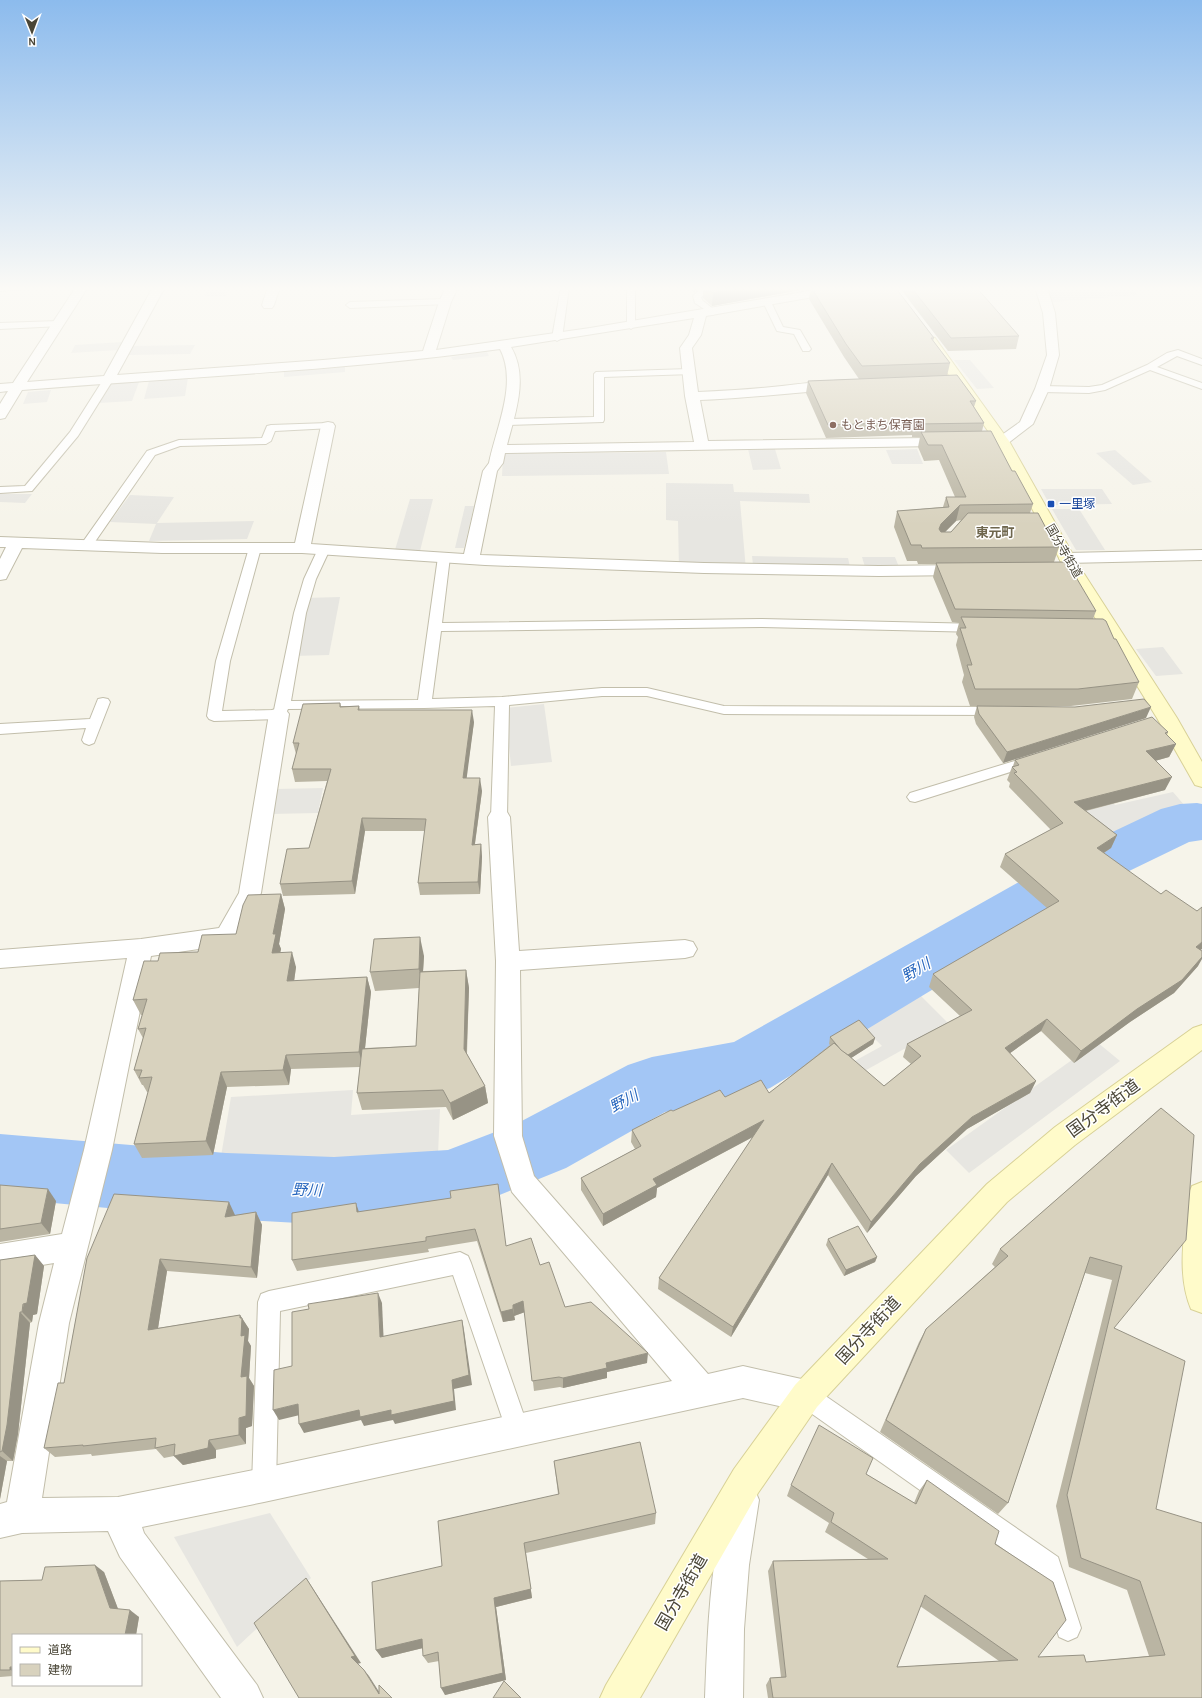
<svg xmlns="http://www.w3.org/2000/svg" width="1202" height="1698" font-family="Karla,'Noto Sans JP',sans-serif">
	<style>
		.parking { fill: #e7e6e1 }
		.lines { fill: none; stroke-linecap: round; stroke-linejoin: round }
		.river { fill: #a3c6f5; fill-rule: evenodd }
		.lane-casing { stroke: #c2beab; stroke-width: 2 }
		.street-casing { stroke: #c2beab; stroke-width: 2 }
		.secondary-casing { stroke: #d8d197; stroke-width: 2 }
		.lane { fill: #fff; fill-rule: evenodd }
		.street { fill: #fff; fill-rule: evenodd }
		.secondary { fill: #fffbca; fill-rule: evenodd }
		.wall { fill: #bab5a3; fill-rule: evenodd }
		.shaded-wall { fill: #979385 }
		.building { fill: #d8d2be; stroke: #979385; fill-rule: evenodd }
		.education-dot { fill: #8d6e63; stroke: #fff; stroke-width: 1.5 }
		.transit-dot { fill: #1a4fb4; stroke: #fff; stroke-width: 1.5 }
		.labels { text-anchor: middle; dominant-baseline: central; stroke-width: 3; stroke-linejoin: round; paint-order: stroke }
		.far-education-label { font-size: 12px; fill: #785e54; stroke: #fff; text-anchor: start }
		.far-transit-label { font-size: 12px; fill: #164399; stroke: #fff; text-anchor: start }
		.far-street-label { font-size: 12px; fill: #4a4637; stroke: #fff }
		.far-quarter-label { font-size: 13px; font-weight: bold; fill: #6e664d; stroke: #fff }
		.water-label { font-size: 15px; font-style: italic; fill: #2867be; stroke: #fff }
		.near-street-label { font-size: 17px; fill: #4a4637; stroke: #fff }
	</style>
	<rect width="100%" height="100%" fill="#f6f4ea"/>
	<g class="parking">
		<polygon points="209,287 230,287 226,296 205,297"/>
		<polygon points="1049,287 1132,287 1138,295 1052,302"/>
		<polygon points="122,342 119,350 71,353 75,345"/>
		<polygon points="195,345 190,354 128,355 133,346"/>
		<polygon points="487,352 489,356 453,360 451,357"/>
		<polygon points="954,360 970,360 994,388 977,389"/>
		<polygon points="345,366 345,372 284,377 284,372"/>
		<polygon points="188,378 185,396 144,399 149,381"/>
		<polygon points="139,382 132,401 99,403 107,384"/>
		<polygon points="51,390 47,402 23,404 28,392"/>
		<polygon points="748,449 775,449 781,469 753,470"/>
		<polygon points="917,449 923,464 892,464 886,450"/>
		<polygon points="1115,450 1152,482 1133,485 1096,453"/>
		<polygon points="666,452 669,474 502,476 503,454"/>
		<polygon points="666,483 733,484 734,492 809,494 810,503 740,501 746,570 679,569 678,521 666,520"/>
		<polygon points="1041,489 1102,489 1112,504 1050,505"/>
		<polygon points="0,494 32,494 25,503 0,502"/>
		<polygon points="130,495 174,497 157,523 254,521 247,539 149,541 156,524 110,522"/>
		<polygon points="410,499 433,499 420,551 395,550"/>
		<polygon points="465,506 474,506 464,548 455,548"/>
		<polygon points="1052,509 1079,509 1105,550 1076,550"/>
		<polygon points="752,556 848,558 850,567 753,565"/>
		<polygon points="862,557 895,557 899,567 865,567"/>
		<polygon points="340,597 329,655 293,656 305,598"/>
		<polygon points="1163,647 1183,674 1156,676 1136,649"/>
		<polygon points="544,704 552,762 511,766 505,708"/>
		<polygon points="1070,754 1115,805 1173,792 1191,813 1110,847 1036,762"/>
		<polygon points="323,788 318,813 270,814 276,789"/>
		<polygon points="915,990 949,1024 859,1074 851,1063 882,1046 861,1025"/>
		<polygon points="1097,1042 1120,1061 969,1173 946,1150"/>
		<polygon points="353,1090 351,1115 440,1109 438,1154 364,1172 219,1168 231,1097"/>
		<polygon points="270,1513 311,1578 237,1647 174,1537"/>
	</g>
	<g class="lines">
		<polygon class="river" points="1197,803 1202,804 1202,840 1189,842 1125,873 770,1088 747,1096 665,1112 566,1168 448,1216 334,1225 226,1219 0,1198 0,1134 226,1153 334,1157 448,1150 516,1124 628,1065 652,1057 734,1042 1085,845 1161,809 1180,804"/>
		<g class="lane-casing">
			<g id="lane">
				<polygon points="561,287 569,287 562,338 557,341 552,338"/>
				<polygon points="627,287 635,287 635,326 631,329 627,326"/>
				<path d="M716,287H733C725,294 710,290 701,297L702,300L717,312L713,315L695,303L693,296L699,290Z"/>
				<polygon points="445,299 448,300 449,302 448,304 350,308 346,305 350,302"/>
				<polygon points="767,299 771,302 783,327 800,330 811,349 809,351 803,351 794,334 777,331 763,302"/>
				<polygon points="58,321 61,322 62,324 61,326 0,329 0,323"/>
				<polygon points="1178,350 1202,359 1202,365 1177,356 1157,367 1202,383 1202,389 1150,370 1105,390 1089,393 1042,392 1037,389 1042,386 1089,387 1102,385 1147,365 1167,353"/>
				<polygon points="689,369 692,370 694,372 692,374 604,377 604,420 603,422 506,425 501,422 506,419 594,417 594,374 596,372"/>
				<polygon points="108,377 113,380 78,436 32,491 0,493 0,487 25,486 70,432 103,380"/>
				<polygon points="328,423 332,424 333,426 332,428 275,431 271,441 266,444 180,446 155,455 90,549 82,549 80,546 147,451 179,440 262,438 267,426 271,425"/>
				<polygon points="255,544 259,545 261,548 230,661 222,711 274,710 294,613 304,579 318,549 320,546 328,546 330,549 316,579 306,613 291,701 418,700 438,557 440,554 448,554 450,557 442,623 761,619 980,624 985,625 986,628 985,631 980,632 761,627 441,631 432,699 502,697 602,688 647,688 724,706 998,707 1003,708 1005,711 1003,714 998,715 724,714 647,696 602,696 509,705 507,817 505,821 499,822 493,821 491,817 495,706 424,708 288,709 284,717 279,719 214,721 209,719 207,716 216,661 249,548 251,545"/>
				<polygon points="103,698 108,699 110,702 94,743 89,745 84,743 82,740 86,728 0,734 0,724 90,719 98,699"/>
				<polygon points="1034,755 1039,757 1041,760 1039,763 915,802 910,801 907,797 910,793"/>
				<polygon points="460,1252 468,1256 471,1263 529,1430 525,1438 517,1442 509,1438 453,1275 280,1311 276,1485 273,1494 264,1497 255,1494 252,1485 258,1302 261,1294 269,1291"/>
				<polygon points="806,1384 814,1388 1058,1557 1081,1628 1077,1637 1068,1641 1059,1637 1039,1574 798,1404 794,1396 798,1388"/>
			</g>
		</g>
		<g class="street-casing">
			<g id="street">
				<polygon points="0,287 30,287 28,289 0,291"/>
				<path d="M76,287H88L27,382L104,376L153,287H165L117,375L323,360L423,351L439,302L446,287H458L451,302L436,350L590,328L833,287H859L857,289L853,290L706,316L701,335L692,348L698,392C726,391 754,389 782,386C801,384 822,380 841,384L843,387L841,390C830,393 818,391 807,392C771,395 736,399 700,400L708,441L999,437L1020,422L1035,389L1047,355L1043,313L1035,287H1047L1055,313L1059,355L1049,389L1033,424L1007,444L1002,445L505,453L503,463L497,471L480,555L704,563L879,566L964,565L970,566L972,570L970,574L964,575L879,576L704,573L485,565L302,553H162L22,548L8,575L6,579L0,580V559L6,547H0V537L162,543H295L321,426L323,423L328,422L333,423L335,426L311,544L464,554L483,471L489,463C496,428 518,383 500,349C341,371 181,377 22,390L5,418L0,419V404L8,391L0,392V384L13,383ZM694,318L689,335L680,348L685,396L694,442L507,445C515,414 529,377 511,347Z"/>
				<polygon points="268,287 280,287 274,305 272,308 264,308 262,305"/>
				<polygon points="1202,550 1202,560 1067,563 1061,562 1059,558 1061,554 1067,553"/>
				<polygon points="279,708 286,710 289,714 261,893 234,942 226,945 151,956 112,1150 69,1323 42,1498 118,1497 264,1468 672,1381 512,1192 494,1136 496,961 488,817 491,812 499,810 507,812 510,817 519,951 685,940 693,942 697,949 693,956 685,958 520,970 522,1136 534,1176 708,1374 743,1366 806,1380 817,1385 822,1396 817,1407 806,1412 743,1398 264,1502 142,1527 144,1533 257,1685 263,1698 221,1698 120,1557 108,1531 22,1533 0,1538 0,1504 7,1502 39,1323 54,1263 0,1272 0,1244 62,1234 84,1150 127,958 0,968 0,950 141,939 219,928 239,893 269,714 272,710"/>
				<path d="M742,1483L754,1488L759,1500L749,1565L744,1629L743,1698H705C707,1645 709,1591 718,1539C721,1521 723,1504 730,1488Z"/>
			</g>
		</g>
		<g class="secondary-casing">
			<g id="secondary">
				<polygon points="931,337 935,338 1009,441 1081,569 1177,718 1202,762 1202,787 1195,785 1157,718 1065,569 995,441 925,341 927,338"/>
				<polygon points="1202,1025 1202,1050 1075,1145 1007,1202 817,1407 758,1493 640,1698 600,1698 606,1685 734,1469 795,1385 987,1184 1055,1127 1193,1028"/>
				<path d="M1202,1182V1313L1191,1309C1176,1273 1185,1232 1188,1195L1192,1186Z"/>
			</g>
		</g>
		<use href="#lane" class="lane"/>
		<use href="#street" class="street"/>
		<use href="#secondary" class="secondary"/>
	</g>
	<g class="wall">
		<path d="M687,287H895L934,338L933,341L950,363L947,376L976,401L974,407L984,423L982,431L1012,471L1033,504L1030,513L1047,530L1059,547L1054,562L1096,611L1093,619L1114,639L1139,682L1132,699L1071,706H970L962,682L964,675L956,645L958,637L956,634L959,623L952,622L933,577L936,564H918L917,561H907L894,527L897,511L943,507L946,497H955L939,460L924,461L918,447L920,437H912V435L826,438L806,393L808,381L859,379L844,357L809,299L811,288L712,306L703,298V288L699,289L694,292ZM961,520L951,532H945L956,521Z"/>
		<polygon points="899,287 976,287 1019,336 1016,349 948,351"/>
		<polygon points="340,703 341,706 359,706 360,710 474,722 466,778 482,791 475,844 481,844 482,857 480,894 420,895 418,883 425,831 365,831 355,894 283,896 280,884 309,848 327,781 295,782 292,769 296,754 293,743"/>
		<polygon points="977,706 1146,718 1003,763 976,724 974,717"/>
		<polygon points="1168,732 1167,735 1176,744 1169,757 1155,761 1165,790 1086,811 1117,835 1111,848 1104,853 1201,950 1198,966 1174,993 1130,1022 1074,1063 1041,1031 1010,1053 1036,1081 1030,1093 967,1129 916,1176 867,1233 828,1175 731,1337 658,1289 659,1278 753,1137 657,1188 656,1197 603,1226 581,1190 581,1178 635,1149 631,1142 632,1130 673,1111 725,1097 769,1093 830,1045 829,1044 830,1037 875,1038 873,1044 851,1058 884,1086 911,1064 903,1057 907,1044 960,1016 929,987 933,974 1047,908 1000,867 1005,854 1051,830 1009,787 1010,783 1007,780 1012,767 1013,766 1015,760"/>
		<polygon points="281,894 285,909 279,944 281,949 280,953 296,967 294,981 367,977 371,992 365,1048 416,1046 419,988 375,991 370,972 424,956 423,971 466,970 469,988 467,1054 485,1086 488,1103 453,1120 446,1107 362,1110 357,1093 360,1067 291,1069 289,1085 227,1087 213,1155 142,1158 134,1144 148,1092 147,1092 143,1085 142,1085 134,1070 143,1038 138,1029 142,1015 141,1015 133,1000 158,961 198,952 236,934"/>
		<path d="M1161,1108L1114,1328L1156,1509L1202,1698H768L766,1685L770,1678L781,1677L768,1571L773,1561L868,1559L825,1532L829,1523L787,1496L791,1485L866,1474L914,1503L919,1491L927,1480L995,1544L1038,1657L1086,1662L1149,1656L1127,1590L1069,1567L1056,1506L1112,1280L1085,1273L1008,1503L998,1514L880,1432L919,1342L926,1329L995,1267L992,1264L1000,1249ZM920,1606L962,1635L999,1661L897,1667Z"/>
		<polygon points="0,1185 56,1201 50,1234 0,1242"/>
		<polygon points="451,1198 506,1246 540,1265 565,1307 647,1363 607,1372 607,1378 563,1388 560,1387 534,1391 525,1312 514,1316 515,1320 503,1322 477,1241 428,1249 429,1252 297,1271 292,1260 359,1212"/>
		<polygon points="256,1212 262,1225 257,1278 167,1271 158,1328 240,1315 249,1329 248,1341 251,1346 249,1378 254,1386 252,1426 246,1428 246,1444 216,1450 216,1458 183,1465 174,1456 164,1458 156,1449 92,1456 91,1454 55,1457 44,1448 64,1383 87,1258 235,1215"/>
		<polygon points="828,1239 877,1257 875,1262 844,1276 826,1245"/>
		<polygon points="35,1255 44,1266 37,1314 33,1315 32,1322 30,1323 18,1434 13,1461 7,1461 0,1499 0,1260"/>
		<polygon points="554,1461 656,1513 655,1524 526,1553 532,1598 496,1607 506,1680 445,1695 439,1661 428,1663 423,1656 423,1648 382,1658 376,1650 442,1566 558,1494"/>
		<polygon points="104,1572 118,1609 139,1617 136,1635 13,1635 13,1676 0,1677 0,1581 42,1580"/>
	</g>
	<g class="shaded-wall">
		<polygon points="695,287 703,287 703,288 699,289 694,292"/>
		<polygon points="746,287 811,287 811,288 712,306 713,293"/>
		<polygon points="960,505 956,521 937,540 939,529 941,524"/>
		<polygon points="1151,707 1146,718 1003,763 1007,752"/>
		<polygon points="472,710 474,722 465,791 463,778"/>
		<polygon points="1176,744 1169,757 1140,765 1146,751"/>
		<polygon points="1172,777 1165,790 1068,815 1074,802"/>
		<polygon points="480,778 482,791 473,857 472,845"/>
		<polygon points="362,818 365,831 355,894 352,881"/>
		<polygon points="1117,835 1111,848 1091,861 1097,848"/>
		<polygon points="481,844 482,857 480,894 478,882"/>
		<polygon points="281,894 285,909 279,944 281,949 277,968 272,953 273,934"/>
		<polygon points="420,937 424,956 422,988 419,969"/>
		<polygon points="1202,942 1202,949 1188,960 1196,947"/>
		<polygon points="292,952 296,967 292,996 287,981"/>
		<polygon points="1202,957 1202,959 1198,966 1174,993 1130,1022 1074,1063 1081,1051"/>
		<polygon points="466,970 469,988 466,1067 464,1049"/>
		<polygon points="367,977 371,992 363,1067 359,1052"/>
		<polygon points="1047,1019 1041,1031 999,1061 1005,1048"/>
		<polygon points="875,1038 873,1044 845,1062 847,1055"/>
		<polygon points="286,1055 291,1069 289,1085 283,1070"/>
		<polygon points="221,1072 227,1087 213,1155 206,1141"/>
		<polygon points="1036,1081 1030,1093 967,1129 916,1176 867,1233 871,1222 920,1164 972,1117"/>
		<polygon points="485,1086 488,1103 453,1120 450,1103"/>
		<polygon points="764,1120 762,1132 657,1188 656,1197 603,1226 603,1214 653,1179"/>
		<polygon points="832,1163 828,1175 731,1337 733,1327"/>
		<polygon points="48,1189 56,1201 50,1234 41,1223"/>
		<polygon points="229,1202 235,1215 231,1229 225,1217"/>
		<polygon points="356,1203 360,1215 357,1212"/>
		<polygon points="256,1212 262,1225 257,1278 251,1267"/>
		<polygon points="35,1255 44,1266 37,1314 33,1315 32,1322 22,1312"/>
		<polygon points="877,1257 875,1262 844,1276 846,1270"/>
		<polygon points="160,1259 167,1271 156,1341 148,1330"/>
		<polygon points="378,1293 382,1303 384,1347 380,1337"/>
		<polygon points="523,1301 525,1312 514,1316 513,1305"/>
		<polygon points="513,1309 515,1320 503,1322 501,1312"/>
		<polygon points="20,1312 30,1323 18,1434 13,1461 2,1451"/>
		<polygon points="240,1315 249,1329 248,1341 251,1346 249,1378 254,1386 252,1426 246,1428 246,1444 239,1435 241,1377 241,1336"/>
		<polygon points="462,1320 464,1330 472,1385 454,1389 456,1410 395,1424 393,1420 364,1426 361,1420 304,1433 299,1424 452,1380"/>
		<polygon points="648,1353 647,1363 607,1372 607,1378 563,1388 563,1378 606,1363"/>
		<polygon points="298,1404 304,1414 279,1420 273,1410"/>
		<polygon points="209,1440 216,1450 216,1458 183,1465 174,1456"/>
		<polygon points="0,1456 7,1461 0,1499"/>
		<polygon points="524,1543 532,1598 496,1607 506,1680 445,1695 441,1688"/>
		<polygon points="95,1565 104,1572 120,1614 110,1608"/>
		<polygon points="306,1578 312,1587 361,1663 357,1664 351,1657"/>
		<polygon points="130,1610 139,1617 136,1635 125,1635"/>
		<polygon points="422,1639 427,1647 382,1658 376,1650"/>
		<polygon points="10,1667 13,1668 13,1671 10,1670"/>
		<polygon points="364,1670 369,1676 383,1698 379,1694"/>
	</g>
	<g class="building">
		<polygon points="706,287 746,287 713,293"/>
		<polygon points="811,287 895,287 934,338 931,338 950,363 862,366 846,344"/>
		<polygon points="911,287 976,287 1019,336 951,338"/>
		<polygon points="957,375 976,401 970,401 984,423 915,424 914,422 828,425 808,381"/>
		<polygon points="991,431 1012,471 1015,471 1033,504 960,505 941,524 939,529 941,532 951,532 968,513 1038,513 1047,530 1050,530 1059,547 922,548 921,545 911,545 897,511 949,507 946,497 966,497 942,445 928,445 921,432"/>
		<polygon points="1067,562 1096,611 955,609 936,563"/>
		<polygon points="961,617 1103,619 1106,621 1114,639 1116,639 1139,682 1078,689 975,689 967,665 972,665 960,628 966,628"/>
		<polygon points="1144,699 1151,707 1007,752 979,714 977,706 1075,707"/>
		<polygon points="340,703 340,707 359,706 358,710 472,710 463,778 480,778 472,845 481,844 478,882 418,883 426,819 362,818 352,881 280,884 287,849 309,848 331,769 292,769 299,743 293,743 303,704"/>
		<polygon points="1152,717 1168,732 1165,733 1176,744 1146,751 1172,777 1074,802 1117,835 1097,848 1161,894 1166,890 1197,911 1202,907 1202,942 1196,947 1202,951 1202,957 1182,980 1137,1009 1081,1051 1047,1019 1005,1048 1036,1081 972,1117 920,1164 871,1222 832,1163 733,1327 659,1278 764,1120 653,1179 657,1185 603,1214 581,1178 641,1146 632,1130 671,1110 673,1111 720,1090 725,1097 761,1080 769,1093 834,1043 884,1086 921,1056 907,1044 972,1010 933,974 1059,901 1005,854 1063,823 1014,773 1017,772 1012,767 1019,765 1015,760"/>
		<polygon points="281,894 273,934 276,934 272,953 292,952 287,981 367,977 359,1052 286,1055 283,1070 221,1072 206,1141 134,1144 152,1077 139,1078 142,1070 134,1070 146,1028 138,1029 147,999 133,1000 144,961 158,961 160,953 198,952 202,935 236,934 243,905 248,895"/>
		<polygon points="420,937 419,969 370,972 374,939"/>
		<polygon points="466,970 464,1049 485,1086 450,1103 443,1090 357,1093 362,1049 416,1046 420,972"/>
		<polygon points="859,1020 875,1038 848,1055 841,1050 830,1037"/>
		<path d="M1161,1108L1194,1135L1186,1240L1114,1328L1185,1361L1156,1509L1202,1523V1698H773L770,1678L786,1677L773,1561L888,1559L831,1522L834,1513L791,1485L819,1425L873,1458L866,1474L916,1504L927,1480L999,1531L995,1544L1053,1582L1066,1620L1038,1657L1084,1655L1086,1662L1165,1655L1140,1581L1081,1558L1067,1495L1122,1266L1090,1257L1008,1503L886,1420L926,1329L1008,1256L1000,1249ZM925,1595L1018,1660L897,1667Z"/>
		<polygon points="498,1184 506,1246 531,1238 540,1265 549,1262 565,1307 591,1302 648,1353 606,1363 607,1368 563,1378 559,1377 532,1381 523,1301 513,1305 513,1309 501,1312 475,1229 426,1237 426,1241 292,1260 292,1213 356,1203 357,1212 451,1198 450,1191"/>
		<polygon points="0,1185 48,1189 41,1223 0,1229"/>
		<polygon points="114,1194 229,1202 225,1217 256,1212 251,1267 160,1259 148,1330 240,1315 240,1318 242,1318 241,1336 245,1335 241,1377 247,1376 246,1416 239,1418 239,1435 209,1440 208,1448 174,1456 175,1444 155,1448 156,1438 83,1446 83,1445 44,1448 58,1383 64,1383 87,1258"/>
		<polygon points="858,1226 877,1257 846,1270 828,1239"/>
		<polygon points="35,1255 27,1303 23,1304 22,1312 20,1312 7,1425 2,1451 0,1452 0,1260"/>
		<polygon points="378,1293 380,1337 462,1320 469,1375 452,1380 454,1401 391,1415 391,1410 360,1417 359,1410 299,1424 298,1404 273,1410 274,1370 292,1366 292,1312 309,1309 308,1304"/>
		<polygon points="640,1442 656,1513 524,1543 531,1589 494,1598 503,1673 441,1688 438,1652 423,1656 422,1639 376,1650 372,1582 442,1566 438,1521 559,1494 554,1461"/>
		<polygon points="95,1565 110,1608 130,1610 125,1635 13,1635 13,1667 10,1667 10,1670 0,1670 0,1581 42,1580 45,1567"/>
		<polygon points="306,1578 355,1656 351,1657 364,1670 379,1694 379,1685 392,1698 299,1698 254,1623"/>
		<polygon points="504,1681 521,1698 493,1698"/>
	</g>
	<linearGradient id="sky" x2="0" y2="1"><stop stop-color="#8cbbed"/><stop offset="0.55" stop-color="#fbfaf6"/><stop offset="1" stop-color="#fbfaf6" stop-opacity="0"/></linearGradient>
	<rect width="1202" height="525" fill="url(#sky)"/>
	<circle class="education-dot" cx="833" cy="425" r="4"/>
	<rect class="transit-dot" x="1047" y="500" width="8" height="8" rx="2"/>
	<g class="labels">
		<g class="far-education-label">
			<text x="841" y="425">もとまち保育園</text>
		</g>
		<g class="far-transit-label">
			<text x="1059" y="504">一里塚</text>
		</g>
		<g class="far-street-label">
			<text transform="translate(1064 551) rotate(60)">国分寺街道</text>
		</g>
		<g class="far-quarter-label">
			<text x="995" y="532">東元町</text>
		</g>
		<g class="water-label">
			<text transform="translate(916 970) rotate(-30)">野川</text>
			<text transform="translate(624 1101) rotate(-28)">野川</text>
			<text transform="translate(307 1190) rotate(2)">野川</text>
		</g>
		<g class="near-street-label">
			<text transform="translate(1103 1108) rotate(-36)">国分寺街道</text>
			<text transform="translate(868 1330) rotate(-47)">国分寺街道</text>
			<text transform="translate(681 1592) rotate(-60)">国分寺街道</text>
		</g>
	</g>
	<rect x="12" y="1634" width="130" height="52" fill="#ffffff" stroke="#b7b5af"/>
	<rect x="20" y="1647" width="20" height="6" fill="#fffbca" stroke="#b7b5af"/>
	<text x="48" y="1654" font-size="12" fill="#4a4637">道路</text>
	<rect x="20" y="1664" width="20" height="12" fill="#d8d2be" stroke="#b7b5af"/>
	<text x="48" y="1674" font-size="12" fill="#4a4637">建物</text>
	<g transform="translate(32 32) rotate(179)" stroke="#ffffff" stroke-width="3" paint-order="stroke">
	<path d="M0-3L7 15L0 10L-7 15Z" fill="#4a4637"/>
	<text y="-6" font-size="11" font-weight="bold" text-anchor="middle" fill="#4a4637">N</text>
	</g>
</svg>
